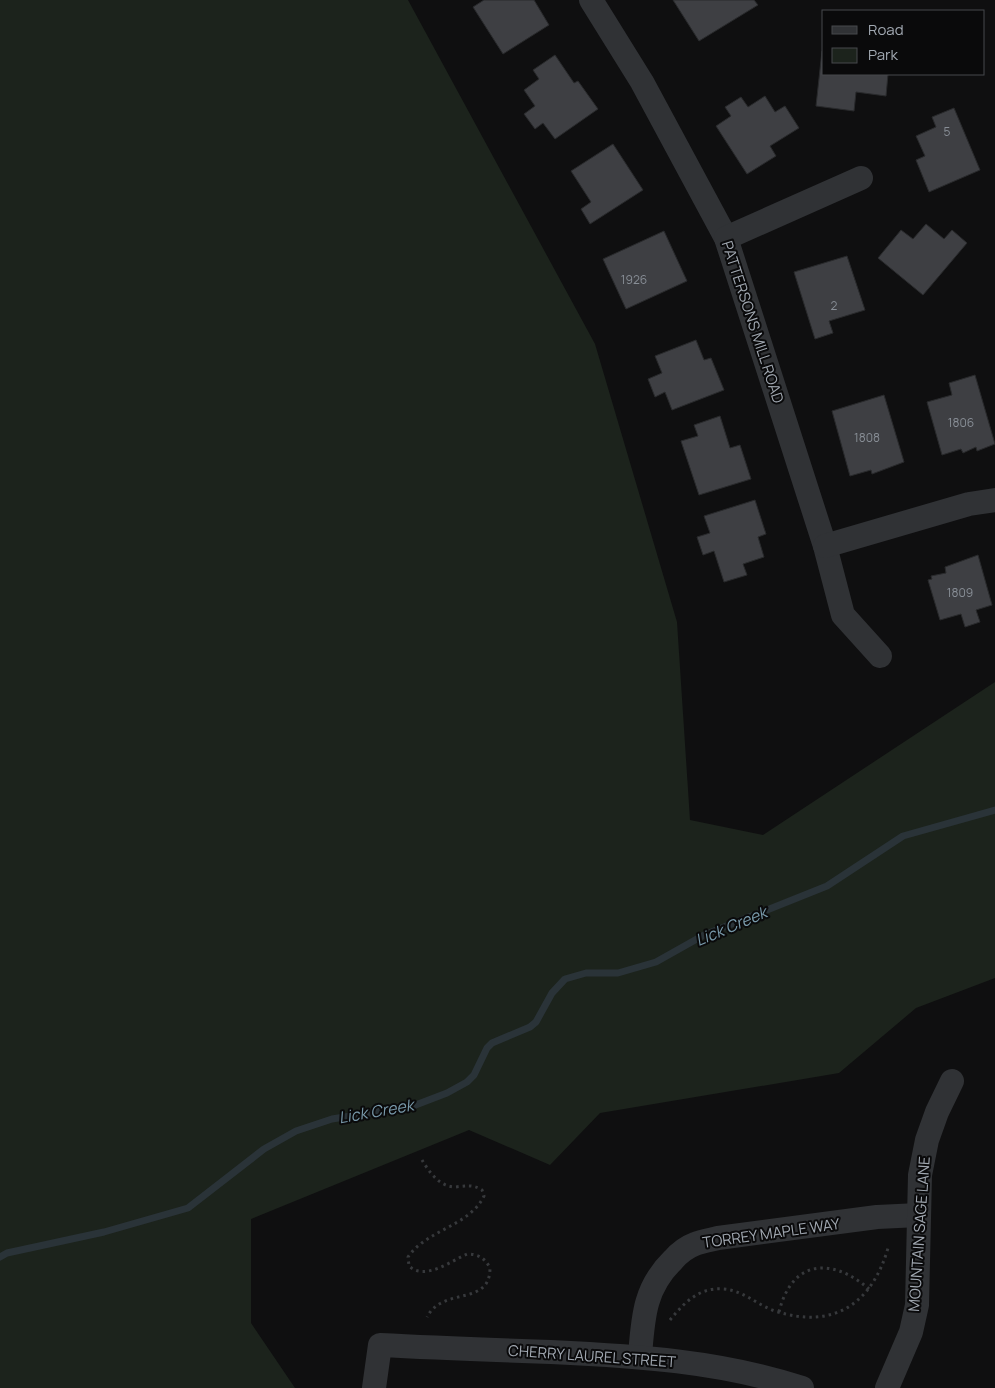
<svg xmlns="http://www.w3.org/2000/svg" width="995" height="1388" font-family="Manrope,sans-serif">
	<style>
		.green { fill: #1c231c }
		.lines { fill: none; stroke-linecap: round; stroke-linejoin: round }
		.stream { stroke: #2a3338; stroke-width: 7 }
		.building { fill: #3e3f43; stroke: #292a2c }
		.path { stroke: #37393c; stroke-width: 3; stroke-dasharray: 2.5 4; stroke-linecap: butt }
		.street { stroke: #303235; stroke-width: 24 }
		.labels { text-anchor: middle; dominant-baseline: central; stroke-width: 4; stroke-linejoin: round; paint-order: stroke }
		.number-label { font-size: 12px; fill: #888e96 }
		.street-label { font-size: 15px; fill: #a1a8b1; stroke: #0a0a0b }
		.water-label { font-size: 16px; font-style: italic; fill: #799aab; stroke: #0a0a0b }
	</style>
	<rect width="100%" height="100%" fill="#0f0f10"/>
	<polygon class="green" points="0,0 408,0 595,344 677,622 690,820 763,835 995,682 995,978 916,1008 839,1073 600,1113 550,1165 469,1130 251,1219 251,1323 295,1388 0,1388"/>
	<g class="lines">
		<polyline class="stream" points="0,1257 7,1253 104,1232 188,1208 264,1149 296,1131 332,1119 413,1106 447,1093 467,1082 474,1075 487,1048 492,1043 530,1027 536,1022 552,993 565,979 586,973 618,973 656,962 704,935 827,886 903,836 995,810"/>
	</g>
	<g class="building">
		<polygon points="484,0 534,0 549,25 503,54 473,7"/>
		<polygon points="673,0 754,0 758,5 699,41"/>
		<polygon points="822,51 824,51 824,74 888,74 886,96 856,92 854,111 816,106"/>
		<polygon points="555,55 574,83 578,81 598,109 555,139 543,123 535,129 524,114 535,106 524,90 539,79 533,70"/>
		<polygon points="765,96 775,112 785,106 799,128 770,146 776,156 747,174 716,126 731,116 725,107 741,97 748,107"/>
		<polygon points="954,108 980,170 929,192 916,160 925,156 916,136 936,127 932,117"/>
		<polygon points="613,144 643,190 590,224 581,209 591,202 571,171"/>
		<polygon points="926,224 944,239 952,230 967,243 923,295 878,258 901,230 913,239"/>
		<polygon points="664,231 687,281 626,309 603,259"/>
		<polygon points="847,256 865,310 829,321 833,333 815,339 794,272"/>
		<polygon points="696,340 704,360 711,358 724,390 672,410 665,392 655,397 648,379 662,373 655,356"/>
		<polygon points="975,375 995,444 977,451 976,447 963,453 961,449 942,455 927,402 952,395 949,383"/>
		<polygon points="884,395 904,462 872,474 871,470 850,476 832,411"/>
		<polygon points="720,416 730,448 740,445 751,479 699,495 681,441 698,436 694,425"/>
		<polygon points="755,500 766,534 758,537 764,557 743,564 747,575 724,582 714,551 703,555 697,537 710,533 704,516"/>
		<polygon points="978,555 992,605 976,610 980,622 965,627 961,614 940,620 928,580 932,579 931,576 946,573 945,567"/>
	</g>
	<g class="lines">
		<g class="path">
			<path d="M422,1160C429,1172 440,1187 455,1187C465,1186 473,1184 482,1190L484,1196C470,1226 426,1230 408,1257L409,1266C425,1281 451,1261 467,1254C478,1254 485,1258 490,1268C490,1307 443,1286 427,1317"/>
			<path d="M779,1312C792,1259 832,1257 869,1289"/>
			<path d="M670,1320C684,1303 699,1287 723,1289C743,1290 757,1305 775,1311C833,1330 872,1304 888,1248"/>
		</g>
		<g class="street">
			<polyline points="591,0 642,82 726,238 825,546 843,615 880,656"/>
			<polyline points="726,238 861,178"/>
			<polyline points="825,546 969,504 995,500"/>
			<path d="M640,1356C643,1318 644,1288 673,1260C679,1253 687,1247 695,1244C702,1241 710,1240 718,1238L877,1217L919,1215"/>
			<path d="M374,1388L380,1345C437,1348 494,1350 551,1352C636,1356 720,1361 802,1388"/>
			<polyline points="887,1388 911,1332 917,1305 920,1175 927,1140 937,1112 952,1081"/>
		</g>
	</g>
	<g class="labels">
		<g class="number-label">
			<text x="947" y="131">5</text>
			<text x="634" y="279">1926</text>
			<text x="834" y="305">2</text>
			<text x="961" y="422">1806</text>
			<text x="867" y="437">1808</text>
			<text x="960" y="592">1809</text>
		</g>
		<g class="street-label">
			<text transform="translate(753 322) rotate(72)">PATTERSONS MILL ROAD</text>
			<text transform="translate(771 1233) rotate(-8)">TORREY MAPLE WAY</text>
			<text transform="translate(919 1234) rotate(-86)">MOUNTAIN SAGE LANE</text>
			<text transform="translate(592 1356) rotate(4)">CHERRY LAUREL STREET</text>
		</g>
		<g class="water-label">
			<text transform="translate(731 926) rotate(-23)">Lick Creek</text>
			<text transform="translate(376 1111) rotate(-10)">Lick Creek</text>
		</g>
	</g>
	<rect x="822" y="10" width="162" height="65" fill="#0a0a0b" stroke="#46494d"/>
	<rect x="832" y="26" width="25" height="8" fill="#303235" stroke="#46494d"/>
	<text x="868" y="35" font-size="15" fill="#a1a8b1">Road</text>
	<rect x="832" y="48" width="25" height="15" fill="#1c231c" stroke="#46494d"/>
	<text x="868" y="60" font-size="15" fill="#a1a8b1">Park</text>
</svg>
